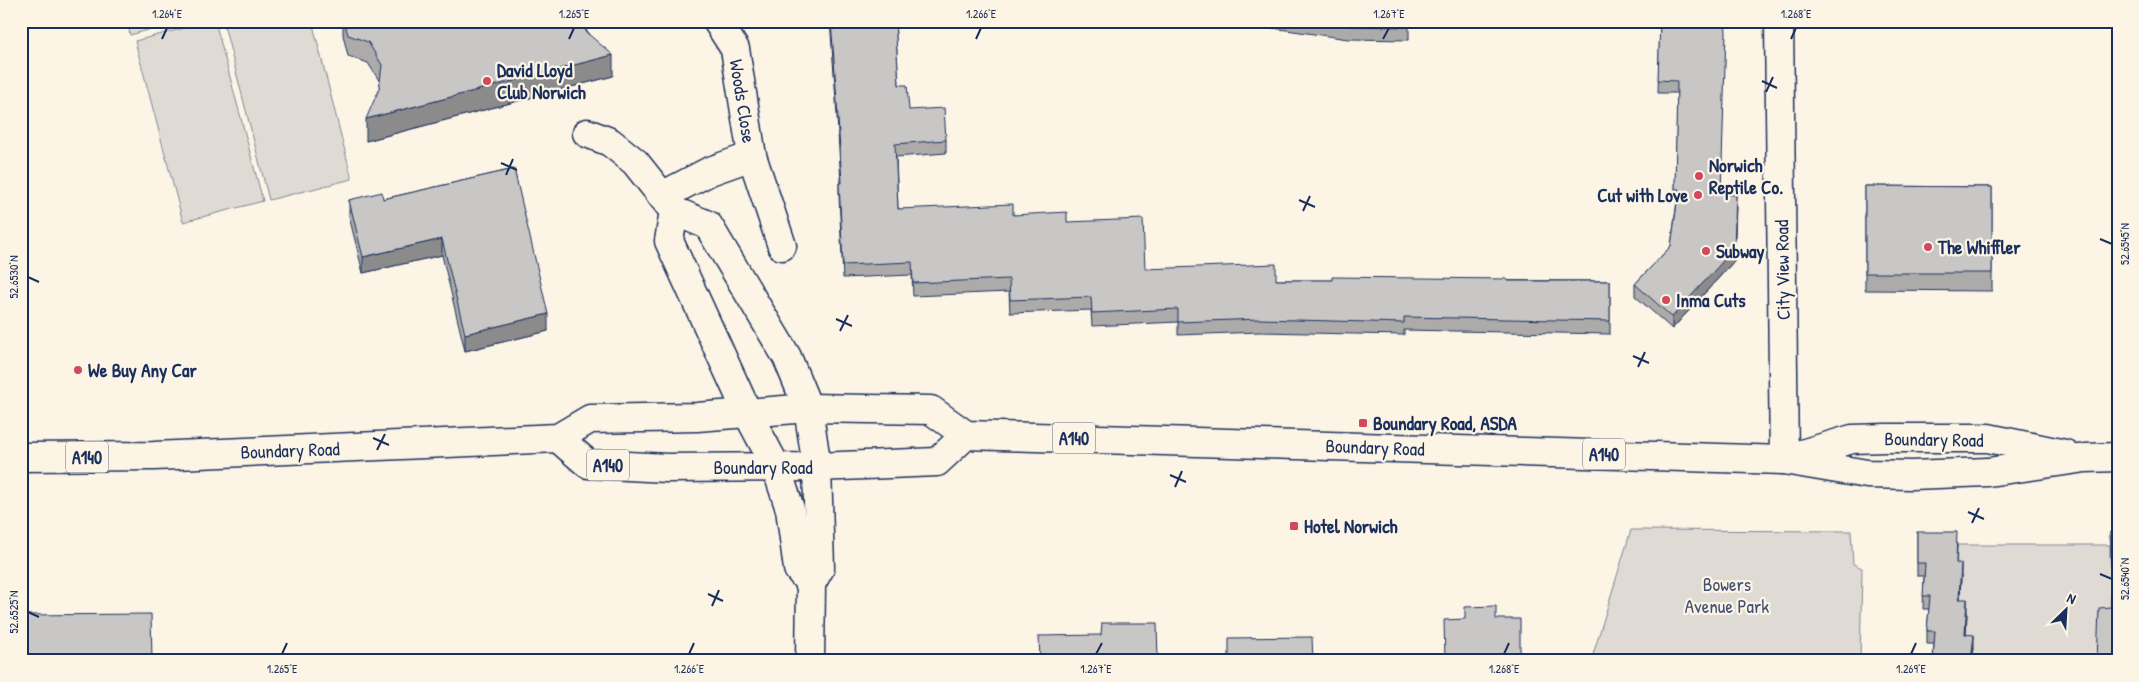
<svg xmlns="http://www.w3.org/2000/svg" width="2139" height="682" font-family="'Patrick Hand',sans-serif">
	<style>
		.green { fill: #dfdbd4; stroke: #7d8599 }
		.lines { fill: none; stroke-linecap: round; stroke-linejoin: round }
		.street-casing { stroke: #1b2f5e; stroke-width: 31 }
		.highway-casing { stroke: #1b2f5e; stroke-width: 31 }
		.street { stroke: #fcf5e5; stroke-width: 28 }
		.highway { stroke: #fcf5e5; stroke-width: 28 }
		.wall { fill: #acabaa; stroke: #1b2f5e }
		.shaded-wall { fill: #8c8b8b; stroke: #1b2f5e }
		.building { fill: #c8c7c6; stroke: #1b2f5e }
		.ticks { fill: none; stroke: #1b2f5e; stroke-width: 2 }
		.poi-dot { fill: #d1495b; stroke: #fcf5e5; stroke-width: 2 }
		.labels { text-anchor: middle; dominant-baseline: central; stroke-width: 4.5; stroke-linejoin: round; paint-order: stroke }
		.shield { fill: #fcf5e5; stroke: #5e6a86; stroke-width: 1 }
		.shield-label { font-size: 18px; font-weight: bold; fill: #1b2f5e }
		.poi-label { font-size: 19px; font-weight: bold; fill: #1b2f5e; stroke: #fcf5e5; text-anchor: start }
		.street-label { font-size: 19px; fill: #1b2f5e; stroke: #fcf5e5 }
		.park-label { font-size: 19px; fill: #425176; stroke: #fcf5e5 }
		.neatline { fill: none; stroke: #1b2f5e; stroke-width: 2 }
		.ticks-label { font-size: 12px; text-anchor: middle; fill: #1b2f5e }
	</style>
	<rect width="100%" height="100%" fill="#fcf5e5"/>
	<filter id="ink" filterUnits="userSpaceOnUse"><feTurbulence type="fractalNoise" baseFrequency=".02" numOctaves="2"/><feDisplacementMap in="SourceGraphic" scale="10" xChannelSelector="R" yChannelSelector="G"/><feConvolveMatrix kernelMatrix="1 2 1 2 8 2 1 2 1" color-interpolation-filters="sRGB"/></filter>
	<g filter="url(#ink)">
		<g class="green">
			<polygon points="127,21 182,21 130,35"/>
			<polygon points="211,21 215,21 263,201 183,222 135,41"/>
			<polygon points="223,21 312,21 352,179 269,200"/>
			<polygon points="1631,530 1851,531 1853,564 1862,568 1860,661 1591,661"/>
			<path d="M1957,545H2110L2111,620L2097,657L2060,655L2097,658L2096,661H1972C1955,626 1956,583 1957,545Z"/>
		</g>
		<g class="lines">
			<g class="street-casing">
				<g id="street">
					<polyline points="1779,21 1784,460"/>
					<polyline points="587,133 610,142 635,162 674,211 708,225 787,357 808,408 817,467 820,568 811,584 810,661"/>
					<polyline points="752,156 782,246"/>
					<polyline points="662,196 710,171 752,156 735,49 717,21"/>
					<polyline points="674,211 669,241 748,414 776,467 790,509 798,569 811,584"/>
				</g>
			</g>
			<g class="highway-casing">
				<g id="highway">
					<polyline points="558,438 588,464 667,468 817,467 937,462 966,435"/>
					<polyline points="21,457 154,456 558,438 590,419 697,417 808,408 931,410 966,435 1784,460 1867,474 1911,475 1988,472 2085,458 2118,457"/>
					<polyline points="1788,458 1852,439 1886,438 1988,438 2065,454"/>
				</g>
			</g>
			<use href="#street" class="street"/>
			<use href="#highway" class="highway"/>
		</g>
		<g class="wall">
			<polygon points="343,21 581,21 613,76 366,141 379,89 380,82 368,63 348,56 343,35"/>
			<polygon points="830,21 895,21 899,85 909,110 946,140 946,153 896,157 898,209 1013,215 1067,222 1145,269 1276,280 1610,281 1610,334 1404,330 1404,335 1260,332 1178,335 1178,322 1092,326 1091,310 1010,313 1009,292 913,296 912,275 843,278 839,196 839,183 841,183 836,100"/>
			<polygon points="1259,21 1409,21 1409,40 1348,39 1259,26"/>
			<polygon points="1660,21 1722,194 1736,207 1734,261 1672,329 1635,296 1635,284 1671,246 1677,201 1675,201 1677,93 1658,93"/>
			<polygon points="514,169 548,331 465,351 442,255 363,273 349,216 349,200 383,199"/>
			<polygon points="1865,186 1992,187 1992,291 1865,290"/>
			<polygon points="1917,532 1957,545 1956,563 1961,576 1960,599 1967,612 1966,634 1974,648 1972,661 1933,661 1934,644 1927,644 1927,631 1929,609 1923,609 1924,576 1917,576"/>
			<polygon points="2110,532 2118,532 2111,607 2112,577"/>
		</g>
		<g class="shaded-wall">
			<polygon points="613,55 613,76 366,141 366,119"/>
			<polygon points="1736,195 1734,261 1672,329 1672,317"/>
			<polygon points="442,239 442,255 363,273 363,257"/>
			<polygon points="548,314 548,331 465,351 465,334"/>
			<polygon points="1961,564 1961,576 1959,611 1959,599"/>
			<polygon points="1967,599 1967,612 1965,647 1965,634"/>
			<polygon points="1974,635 1974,648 1972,661 1971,661"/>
		</g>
		<g class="building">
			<polygon points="344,21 581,21 587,33 613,55 366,119 379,89 382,65 368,42 348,35"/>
			<polygon points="831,21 895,21 899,85 907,85 909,110 944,108 946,140 895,144 898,209 1013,204 1013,215 1067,212 1067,222 1143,219 1145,269 1276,264 1276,280 1332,280 1332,277 1507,279 1507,281 1610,281 1610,321 1404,317 1404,323 1260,319 1178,322 1178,309 1092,313 1091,297 1010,300 1009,279 913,283 912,262 843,265 839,183 842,183 836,87"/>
			<polygon points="1315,21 1409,21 1409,27 1348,26"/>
			<polygon points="1660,21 1725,21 1726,32 1721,194 1736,195 1734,249 1672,317 1635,284 1671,246 1679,189 1675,189 1677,81 1658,80"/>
			<polygon points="514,169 548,314 465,334 442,239 363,257 349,200 382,192 383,199"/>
			<polygon points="1865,186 1992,187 1992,273 1865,273"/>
			<polygon points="1917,532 1957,532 1956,563 1961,564 1959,599 1967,599 1965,634 1974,635 1971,661 1933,661 1935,631 1927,631 1930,596 1923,596 1925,563 1917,563"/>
			<polygon points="2110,532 2118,532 2118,661 2097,661 2099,608 2111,607 2112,569"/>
			<polygon points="1496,606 1496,619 1520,619 1520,661 1445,661 1444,620 1465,619 1465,607"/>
			<polygon points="151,614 152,661 21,661 21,615"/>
			<polygon points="1102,623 1157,623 1158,661 1040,661 1039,636 1101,635"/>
			<polygon points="1312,637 1313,661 1229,661 1229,638"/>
			<polygon points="661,656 661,661 485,661 485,657"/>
		</g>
	</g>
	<path class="ticks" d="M162,39L167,28M569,39L574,28M976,39L981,28M1383,39L1389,28M1791,39L1796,28M1762,81L1777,88M1766,92L1773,77M501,163L517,170M506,175L513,159M1299,200L1315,207M1303,211L1310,196M2100,239L2112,244M28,277L39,282M836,319L852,326M840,331L848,315M1633,356L1649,363M1638,367L1645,352M373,438L389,445M377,450L385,434M1170,475L1186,482M1175,487L1182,471M1968,512L1984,519M1972,523L1979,508M2100,574L2112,579M708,594L723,601M712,606L719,590M28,612L39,617M282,654L287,643M689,654L694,643M1096,654L1102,643M1504,654L1509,643M1911,654L1916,643"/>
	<g class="poi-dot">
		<circle cx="487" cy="81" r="5"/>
		<circle cx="1699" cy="176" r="5"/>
		<circle cx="1698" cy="195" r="5"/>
		<circle cx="1928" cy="247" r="5"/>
		<circle cx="1706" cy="251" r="5"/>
		<circle cx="1666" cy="300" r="5"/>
		<circle cx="78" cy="370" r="5"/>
		<rect x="1358" y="418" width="10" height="10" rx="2.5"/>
		<rect x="1289" y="521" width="10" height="10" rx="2.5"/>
	</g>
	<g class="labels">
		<g class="shield">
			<rect x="1053" y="422.5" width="42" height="31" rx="4"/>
			<rect x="1583" y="438.5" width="42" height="31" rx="4"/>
			<rect x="66" y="441.5" width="42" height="31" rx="4"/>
			<rect x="587" y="449.5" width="42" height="31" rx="4"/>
		</g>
		<g class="shield-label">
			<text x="1074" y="438">A140</text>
			<text x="1604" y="454">A140</text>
			<text x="87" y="457">A140</text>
			<text x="608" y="465">A140</text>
		</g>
		<g class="poi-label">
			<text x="497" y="70">David Lloyd<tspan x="497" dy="22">Club Norwich</tspan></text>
			<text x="1709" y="165">Norwich<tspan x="1709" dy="22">Reptile Co.</tspan></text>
			<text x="1688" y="195" text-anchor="end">Cut with Love</text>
			<text x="1938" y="247">The Whiffler</text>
			<text x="1716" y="251">Subway</text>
			<text x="1676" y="300">Inma Cuts</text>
			<text x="88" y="370">We Buy Any Car</text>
			<text x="1373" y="423">Boundary Road, ASDA</text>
			<text x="1304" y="526">Hotel Norwich</text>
		</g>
		<g class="street-label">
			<text transform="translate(743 101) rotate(81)">Woods Close</text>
			<text transform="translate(1782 270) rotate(-91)">City View Road</text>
			<text transform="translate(1934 439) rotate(1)">Boundary Road</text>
			<text transform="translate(1375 447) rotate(2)">Boundary Road</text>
			<text transform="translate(290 450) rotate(-2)">Boundary Road</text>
			<text x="763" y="467">Boundary Road</text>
		</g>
		<g class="park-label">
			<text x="1727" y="584">Bowers<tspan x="1727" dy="22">Avenue Park</tspan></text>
		</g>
	</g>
	<rect width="2139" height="682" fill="none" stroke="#fcf5e5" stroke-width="55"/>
	<g transform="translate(2066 610) rotate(25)" stroke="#fcf5e5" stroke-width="4" paint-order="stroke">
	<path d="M0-4L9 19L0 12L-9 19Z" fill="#1b2f5e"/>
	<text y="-8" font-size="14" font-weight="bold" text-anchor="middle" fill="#1b2f5e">N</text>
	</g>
	<rect x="28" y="28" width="2084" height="626" class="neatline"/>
	<g class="ticks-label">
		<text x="167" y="18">1.264°E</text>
		<text x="574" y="18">1.265°E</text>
		<text x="981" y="18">1.266°E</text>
		<text x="1389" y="18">1.267°E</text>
		<text x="1796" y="18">1.268°E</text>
		<text transform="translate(2125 244) rotate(-90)" y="4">52.6545°N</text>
		<text transform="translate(14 277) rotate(-90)" y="4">52.6530°N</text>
		<text transform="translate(2125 579) rotate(-90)" y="4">52.6540°N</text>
		<text transform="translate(14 612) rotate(-90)" y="4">52.6525°N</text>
		<text x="282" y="673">1.265°E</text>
		<text x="689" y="673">1.266°E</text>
		<text x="1096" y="673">1.267°E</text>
		<text x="1504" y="673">1.268°E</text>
		<text x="1911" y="673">1.269°E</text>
	</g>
</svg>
